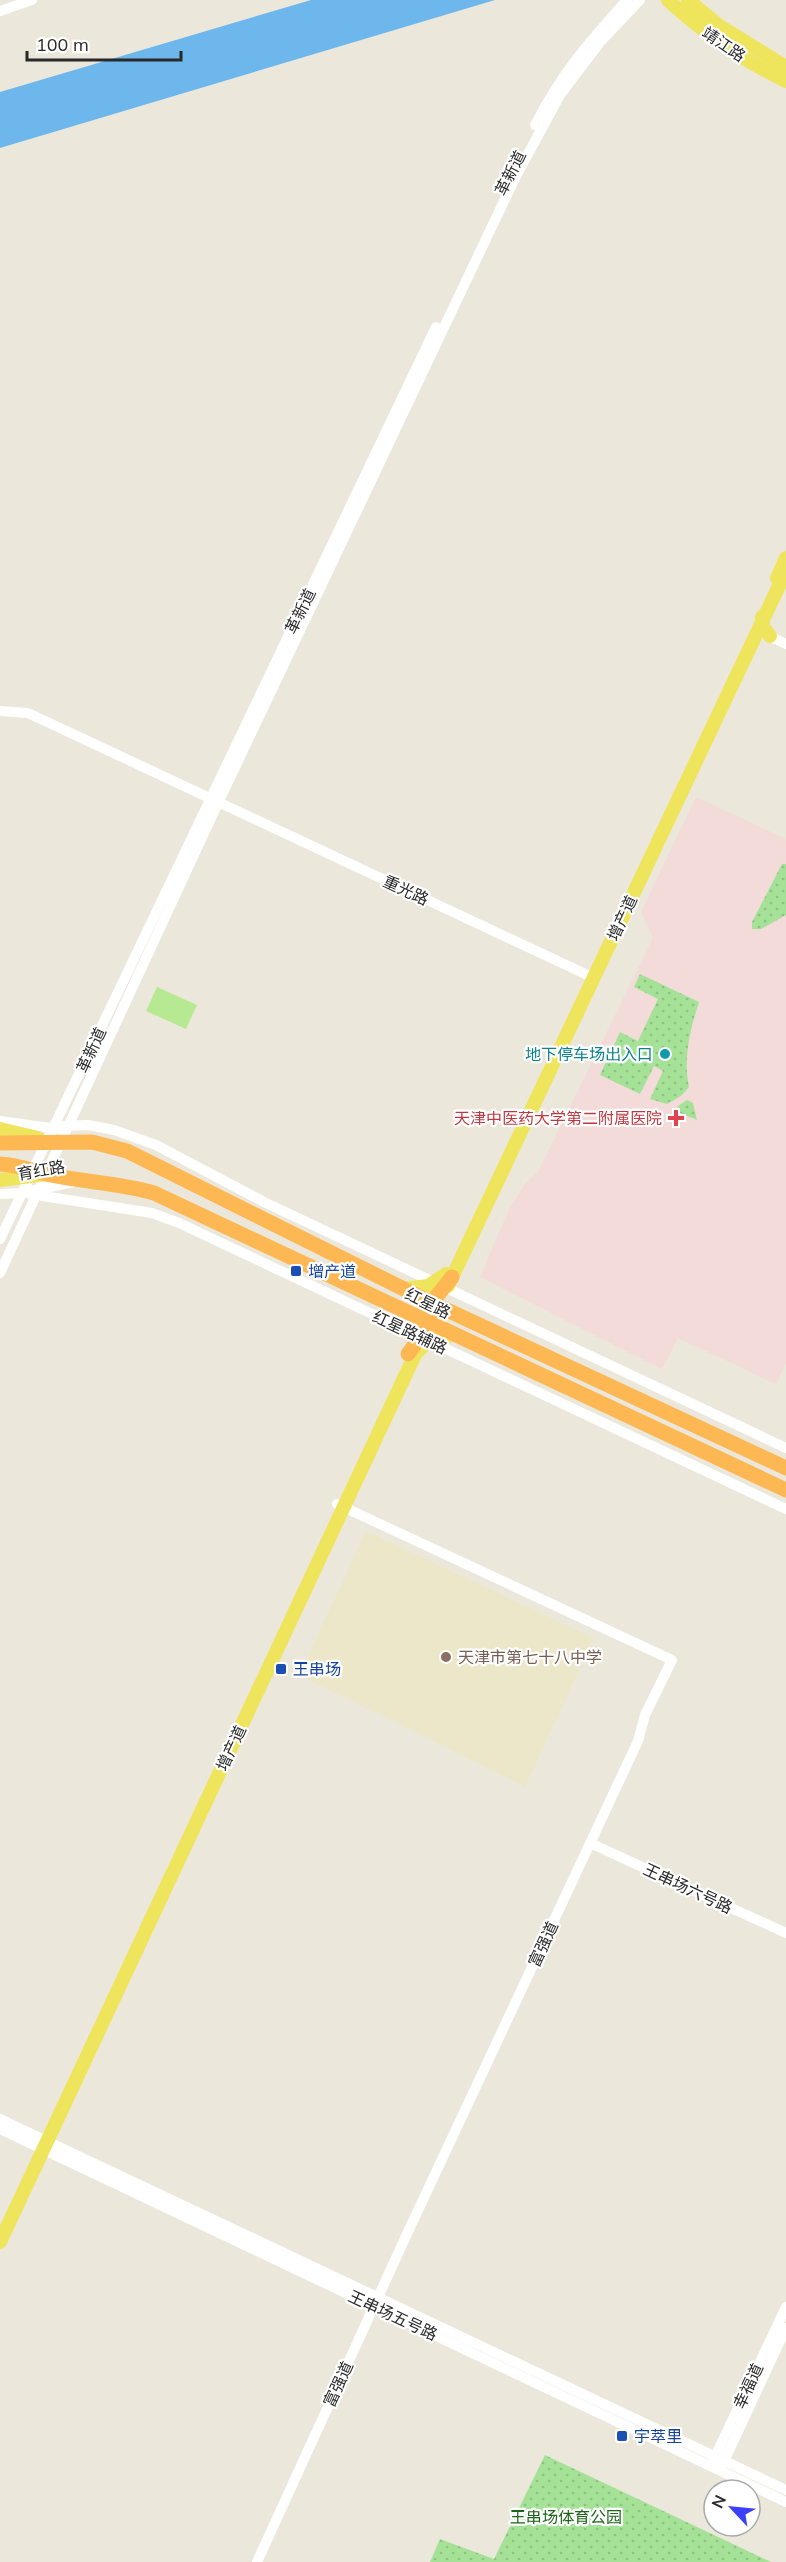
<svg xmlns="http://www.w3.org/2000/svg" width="786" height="2562" font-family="Mulish,'Noto Sans SC',sans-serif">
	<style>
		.education { fill: #ede7ca }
		.medical { fill: #f2dbd8 }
		.grass { fill: url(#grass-dots) }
		.pitch { fill: #b7e993 }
		.water { fill: #6eb7ed }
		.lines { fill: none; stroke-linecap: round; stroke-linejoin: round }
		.minor { stroke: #fff; stroke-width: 10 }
		.major { stroke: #efe55c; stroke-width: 14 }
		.highway { stroke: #fdb854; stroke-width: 15 }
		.culture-dot { fill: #0f9aa8; stroke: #fff; stroke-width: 2 }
		.health-dot { fill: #e0444e; stroke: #fff; stroke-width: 2 }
		.transit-dot { fill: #1a4fb4; stroke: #fff; stroke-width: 2 }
		.education-dot { fill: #8d6e63; stroke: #fff; stroke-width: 2 }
		.labels { text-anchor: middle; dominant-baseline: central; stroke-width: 4.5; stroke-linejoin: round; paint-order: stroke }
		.street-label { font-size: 16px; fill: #292929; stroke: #fff }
		.culture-label { font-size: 16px; fill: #0d838f; stroke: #fff; text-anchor: end }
		.health-label { font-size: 16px; fill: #be3a42; stroke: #fff; text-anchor: end }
		.transit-label { font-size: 16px; fill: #164399; stroke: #fff; text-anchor: start }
		.education-label { font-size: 16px; fill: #785e54; stroke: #fff; text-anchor: start }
		.park-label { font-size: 16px; fill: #1e651a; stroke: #fff }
	</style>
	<defs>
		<pattern id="grass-dots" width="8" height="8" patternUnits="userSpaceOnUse" patternTransform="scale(1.5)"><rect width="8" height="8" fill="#a5e297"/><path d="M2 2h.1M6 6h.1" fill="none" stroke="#8ec282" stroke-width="1.8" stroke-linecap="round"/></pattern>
	</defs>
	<rect width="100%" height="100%" fill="#ebe7db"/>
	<polygon class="education" points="366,1531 594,1638 525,1787 299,1675"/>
	<polygon class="medical" points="696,797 786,839 786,1363 776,1384 678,1338 662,1369 480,1277 510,1207 525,1184 538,1172 653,938 641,912"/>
	<g class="grass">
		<polygon points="782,864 786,864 786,915 761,929 752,929 752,922"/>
		<path d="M640,974L699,1002C690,1030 683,1058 689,1087L681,1096L667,1104L650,1099L663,1071L654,1066L640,1094L600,1075L620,1032L638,1041L658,999L634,987Z"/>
		<polygon points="687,1100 693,1103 697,1120 678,1112 678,1106"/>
		<polygon points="545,2455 771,2562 430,2562 440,2539 494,2559"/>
	</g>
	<polygon class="pitch" points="157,987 197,1005 186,1029 146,1011"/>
	<polygon class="water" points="311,0 495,0 0,148 0,92"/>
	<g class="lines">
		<g class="minor">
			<polyline points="0,11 32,0"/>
			<path d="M535,125C562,73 588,43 627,0"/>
			<polyline points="765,634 786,644"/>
			<polyline points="0,711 28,713 594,978"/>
			<polyline points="0,1121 58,1129"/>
			<polyline points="64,1126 88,1125 114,1130 156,1145 264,1202 786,1448"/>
			<polyline points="0,1194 21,1193 74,1182"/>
			<polyline points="30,1194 152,1213 179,1223 786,1509"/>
			<polyline points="0,1239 436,327"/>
			<polyline points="0,1273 219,801 515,178 560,95 601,41 640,0"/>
			<polyline points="590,1843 786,1933"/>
			<polyline points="0,2119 786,2490"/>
			<polyline points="0,2129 786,2502"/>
			<polyline points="713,2461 786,2307"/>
			<polyline points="721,2468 786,2328"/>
			<polyline points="257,2562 406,2236 638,1741 645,1715 672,1660 337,1504"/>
		</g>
		<g class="major">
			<path d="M668,0C703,32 742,60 786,81"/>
			<polyline points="688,0 718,25 786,67"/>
			<polyline points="777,578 786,558"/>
			<polyline points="762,617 763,627 770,636"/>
			<polyline points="0,1129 38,1138"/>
			<polyline points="0,1180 46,1174"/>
			<polyline points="448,1286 786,571"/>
			<polyline points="403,1289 428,1286 446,1274"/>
			<polyline points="417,1352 431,1339 452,1335"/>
			<polyline points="0,2242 420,1344"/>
		</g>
		<g class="highway">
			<polyline points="0,1143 92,1142 127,1151 432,1303 786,1468"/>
			<path d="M0,1164C17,1165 31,1170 46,1174C82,1182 119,1183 154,1193L786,1490"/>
			<polyline points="424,1307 433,1301 452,1277"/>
			<polyline points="408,1354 423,1333 437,1321"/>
		</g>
	</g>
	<circle class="culture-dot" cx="665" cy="1054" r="6"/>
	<path class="health-dot" d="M673 1109h6v6h6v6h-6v6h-6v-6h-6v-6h6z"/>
	<g class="transit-dot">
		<rect x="290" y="1265" width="12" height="12" rx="3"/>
		<rect x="275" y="1663" width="12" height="12" rx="3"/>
		<rect x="616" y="2430" width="12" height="12" rx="3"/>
	</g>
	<circle class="education-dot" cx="446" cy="1657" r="6"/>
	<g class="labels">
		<g class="street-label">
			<text transform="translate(724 44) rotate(34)">靖江路</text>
			<text transform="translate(510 173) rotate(-63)">革新道</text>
			<text transform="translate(300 611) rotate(-64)">革新道</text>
			<text transform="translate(406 890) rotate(25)">重光路</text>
			<text transform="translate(622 918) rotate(-65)">增产道</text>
			<text transform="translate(91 1050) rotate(-65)">革新道</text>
			<text transform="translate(41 1170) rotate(-10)">育红路</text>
			<text transform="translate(428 1303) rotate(26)">红星路</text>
			<text transform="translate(410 1332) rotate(25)">红星路辅路</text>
			<text transform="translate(231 1748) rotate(-65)">增产道</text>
			<text transform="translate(688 1888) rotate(25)">王串场六号路</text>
			<text transform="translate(543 1944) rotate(-65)">富强道</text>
			<text transform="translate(393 2315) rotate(25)">王串场五号路</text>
			<text transform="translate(338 2384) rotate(-65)">富强道</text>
			<text transform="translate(748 2386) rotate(-65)">幸福道</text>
		</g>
		<g class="culture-label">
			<text x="653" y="1054">地下停车场出入口</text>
		</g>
		<g class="health-label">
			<text x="662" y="1118">天津中医药大学第二附属医院</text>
		</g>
		<g class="transit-label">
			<text x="308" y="1271">增产道</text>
			<text x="293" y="1669">王串场</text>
			<text x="634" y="2436">宇萃里</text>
		</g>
		<g class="education-label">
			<text x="458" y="1657">天津市第七十八中学</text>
		</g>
		<g class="park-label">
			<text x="566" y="2517">王串场体育公园</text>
		</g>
	</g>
	<g transform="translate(732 2508) rotate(296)"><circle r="28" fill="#ffffff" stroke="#a9a9a9" stroke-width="1.5"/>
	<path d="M0-4.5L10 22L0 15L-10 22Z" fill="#3b40f9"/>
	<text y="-9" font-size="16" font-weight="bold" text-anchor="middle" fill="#292929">N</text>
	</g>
	<path d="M27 51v9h154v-9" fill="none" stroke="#292929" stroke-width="3"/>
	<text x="36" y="51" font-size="18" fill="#292929" stroke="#ffffff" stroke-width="4.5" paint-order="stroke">100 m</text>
</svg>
